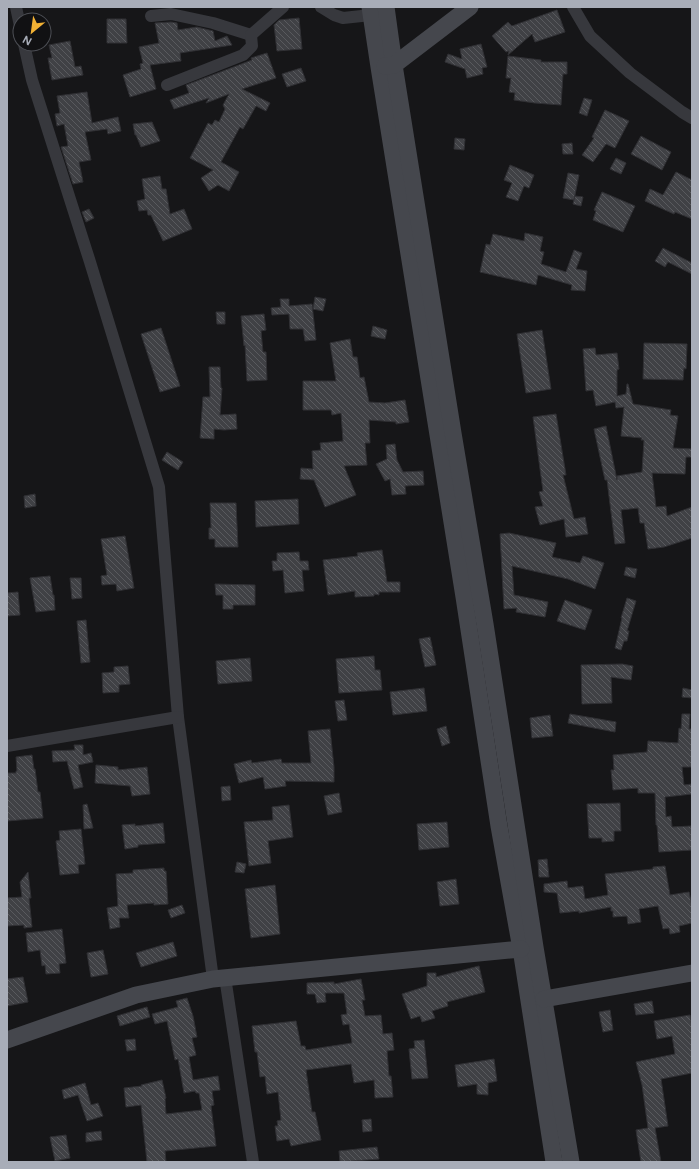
<svg xmlns="http://www.w3.org/2000/svg" width="699" height="1169" font-family="Figtree,sans-serif">
	<style>
		.building { fill: url(#building-back-hatch); stroke: #303034 }
		.lines { fill: none; stroke-linecap: round; stroke-linejoin: round }
		.street { stroke: #37383d; stroke-width: 12 }
		.secondary { stroke: #45474d; stroke-width: 17 }
	</style>
	<defs>
		<pattern id="building-back-hatch" width="6" height="6" patternUnits="userSpaceOnUse"><rect width="6" height="6" fill="#404145"/><path d="M-1 5l2 2M0 0l6 6M5-1l2 2" fill="none" stroke="#595a5e"/></pattern>
	</defs>
	<rect width="100%" height="100%" fill="#161618"/>
	<g class="building">
		<polygon points="557,10 565,32 535,42 532,34 508,55 509,51 506,52 492,36 508,22 512,26"/>
		<polygon points="299,18 302,49 277,51 274,25 279,20"/>
		<polygon points="107,19 126,19 127,43 107,43"/>
		<polygon points="171,22 177,23 178,30 197,27 213,31 215,41 227,36 232,45 180,53 181,61 150,65 156,89 130,97 123,75 141,69 140,64 143,63 139,47 159,43 155,23"/>
		<polygon points="70,41 75,67 81,66 83,75 52,80 48,58 52,58 49,45"/>
		<polygon points="481,44 487,67 482,68 483,74 467,78 465,69 445,62 448,54 462,59 460,49"/>
		<polygon points="267,53 276,78 242,89 270,103 266,111 256,106 243,129 240,127 221,162 239,172 229,191 218,185 209,191 201,178 213,170 190,158 208,123 212,125 215,120 219,122 225,109 223,105 229,94 206,103 209,98 174,109 170,100 189,93 186,85 252,60 251,58"/>
		<polygon points="508,56 541,60 541,62 567,62 567,74 563,74 561,105 535,103 514,100 515,93 509,92 511,78 506,78"/>
		<polygon points="301,68 306,81 287,87 282,74"/>
		<polygon points="87,92 92,123 118,117 121,131 108,134 107,129 85,132 91,160 79,162 83,182 73,184 61,147 68,146 64,124 57,126 55,114 60,113 57,96"/>
		<polygon points="584,98 592,100 587,116 579,113"/>
		<polygon points="605,110 629,121 615,148 606,144 593,162 582,155 594,138 592,137"/>
		<polygon points="152,122 160,141 141,147 136,135 135,135 133,124"/>
		<polygon points="641,136 671,152 662,170 631,154"/>
		<polygon points="455,138 465,139 464,150 454,149"/>
		<polygon points="572,143 573,154 563,154 562,144"/>
		<polygon points="616,158 626,163 621,174 610,169"/>
		<polygon points="510,165 534,175 529,188 524,186 518,201 506,197 512,183 504,180"/>
		<polygon points="676,172 692,180 692,219 675,212 674,214 645,201 650,189 663,195"/>
		<polygon points="568,173 579,175 574,200 563,198"/>
		<polygon points="160,176 162,189 166,189 170,214 184,209 192,229 163,241 151,215 148,215 147,210 139,211 137,201 145,199 142,179"/>
		<polygon points="602,192 635,206 623,232 593,220 596,211 594,210"/>
		<polygon points="575,196 583,197 581,206 573,204"/>
		<polygon points="89,209 94,218 86,222 82,212"/>
		<polygon points="525,233 543,237 540,251 544,252 541,264 566,272 574,250 582,253 576,269 587,271 585,291 571,290 572,285 538,275 536,285 480,272 486,244 490,245 493,234 524,241"/>
		<polygon points="663,248 692,263 692,274 668,262 665,267 655,261"/>
		<polygon points="315,297 326,299 323,311 313,309"/>
		<polygon points="280,299 289,299 289,306 312,304 316,340 305,341 303,329 290,329 289,314 272,315 271,308 281,307"/>
		<polygon points="216,312 225,312 225,324 217,324"/>
		<polygon points="264,314 266,330 261,331 263,352 266,352 267,380 247,381 245,345 244,346 241,316"/>
		<polygon points="373,326 387,330 385,339 371,336"/>
		<polygon points="161,328 180,386 160,392 141,334"/>
		<polygon points="542,330 551,389 526,393 517,334"/>
		<polygon points="350,339 353,357 357,357 360,378 364,377 369,402 385,403 405,400 409,422 396,424 396,422 369,420 370,443 365,443 367,465 344,466 356,495 325,507 314,480 300,479 301,468 313,469 312,451 321,450 320,443 343,441 341,413 332,415 331,410 303,410 303,381 336,381 330,343"/>
		<polygon points="644,343 687,344 686,369 684,368 683,380 643,379"/>
		<polygon points="595,348 596,355 617,353 619,369 617,370 617,396 626,394 627,384 628,384 633,404 671,410 670,415 678,416 673,448 692,449 692,457 686,457 685,474 652,473 656,507 666,506 667,516 692,507 692,538 664,547 648,549 644,523 640,523 638,508 621,510 625,543 615,544 607,480 605,480 594,429 606,426 617,480 617,476 642,472 644,440 641,440 642,438 621,436 624,407 616,408 615,402 596,406 593,390 586,391 583,349"/>
		<polygon points="209,367 220,367 221,388 222,388 220,415 236,414 237,429 224,430 214,429 214,439 200,438 203,397 210,397"/>
		<polygon points="556,414 566,475 563,475 574,519 585,517 588,534 566,537 564,519 540,525 535,507 543,506 539,492 543,491 533,417"/>
		<polygon points="395,444 397,460 403,472 423,471 424,485 405,486 406,494 392,495 390,479 385,481 376,464 387,459 386,445"/>
		<polygon points="167,452 183,462 178,470 162,460"/>
		<polygon points="35,494 36,506 25,508 24,496"/>
		<polygon points="298,499 299,524 256,527 255,501"/>
		<polygon points="210,503 236,503 238,547 215,547 215,539 209,539 209,528 211,528"/>
		<polygon points="509,533 556,543 552,557 580,563 583,556 604,563 595,589 568,579 512,566 514,595 548,602 545,617 516,612 517,608 504,609 500,534"/>
		<polygon points="125,536 134,588 117,591 116,584 102,585 101,576 107,575 101,539"/>
		<polygon points="382,550 387,582 400,582 400,592 379,592 379,595 374,594 374,596 355,597 355,591 328,595 323,560 358,556 357,553"/>
		<polygon points="299,552 300,561 308,561 309,570 302,570 304,591 285,593 283,570 273,571 272,561 277,561 277,553"/>
		<polygon points="626,567 637,569 635,578 624,575"/>
		<polygon points="50,576 53,595 54,595 55,610 36,612 30,578"/>
		<polygon points="70,578 81,578 82,598 72,599"/>
		<polygon points="215,584 255,585 255,605 233,605 233,609 223,609 223,595 216,595"/>
		<polygon points="18,592 20,615 7,616 7,593"/>
		<polygon points="627,598 636,601 627,631 629,631 627,641 624,641 621,650 615,648 622,618 621,618"/>
		<polygon points="565,600 592,610 585,630 557,621"/>
		<polygon points="86,620 90,662 81,663 77,621"/>
		<polygon points="430,637 436,665 425,667 419,639"/>
		<polygon points="374,656 375,670 380,670 382,690 339,693 336,659"/>
		<polygon points="250,658 252,681 218,684 216,661"/>
		<polygon points="622,664 633,666 631,680 611,677 612,703 582,704 581,665"/>
		<polygon points="128,666 130,684 119,685 119,692 103,693 102,673 114,672 114,667"/>
		<polygon points="424,688 427,711 393,715 390,692"/>
		<polygon points="683,688 692,690 692,698 682,697"/>
		<polygon points="344,700 347,720 338,721 335,701"/>
		<polygon points="570,714 616,722 615,732 568,723"/>
		<polygon points="682,714 690,714 689,729 692,729 692,767 682,767 684,785 692,784 692,794 665,797 666,817 671,816 672,827 691,826 692,850 659,852 657,825 656,825 655,793 638,793 638,788 613,790 611,770 614,770 613,755 647,752 648,741 678,743 679,728 681,729"/>
		<polygon points="550,715 553,736 532,738 530,718"/>
		<polygon points="446,726 450,743 442,746 437,729"/>
		<polygon points="330,729 334,767 334,782 285,781 286,786 265,789 263,777 239,783 234,764 251,760 252,763 281,759 282,763 311,763 308,731"/>
		<polygon points="74,745 83,745 83,755 91,753 93,762 78,765 83,787 74,789 67,761 53,762 52,751 75,750"/>
		<polygon points="32,755 34,769 35,769 38,792 40,792 43,818 7,821 7,773 16,773 16,771 17,771 16,757"/>
		<polygon points="96,765 118,767 118,770 147,767 150,794 132,796 130,786 95,783"/>
		<polygon points="230,786 231,800 222,801 221,787"/>
		<polygon points="339,793 342,812 328,815 324,796"/>
		<polygon points="620,803 621,831 614,831 614,841 602,842 602,838 589,838 587,804"/>
		<polygon points="87,804 93,828 84,829 83,805"/>
		<polygon points="289,805 293,837 268,841 271,863 249,866 244,822 273,820 272,807"/>
		<polygon points="447,822 449,847 419,850 417,824"/>
		<polygon points="163,823 165,843 138,845 138,847 125,849 122,825 135,824 135,826"/>
		<polygon points="81,829 85,864 78,865 79,873 60,875 56,841 60,840 59,831"/>
		<polygon points="547,859 549,877 539,877 538,860"/>
		<polygon points="237,862 246,864 244,873 235,872"/>
		<polygon points="665,866 670,895 689,892 692,906 692,923 679,926 680,932 670,934 669,928 663,929 658,906 639,909 641,922 628,924 627,916 613,917 613,911 611,911 611,907 579,913 579,911 560,913 557,893 544,892 544,884 567,881 568,888 583,886 585,899 608,895 605,874 653,869 653,867"/>
		<polygon points="164,868 164,871 166,871 168,904 154,905 154,903 127,905 129,918 119,918 120,927 110,929 107,908 118,906 116,874 133,873 133,870"/>
		<polygon points="28,872 31,898 29,898 32,927 24,928 24,925 7,926 7,898 22,897 20,882"/>
		<polygon points="456,879 459,904 440,906 437,882"/>
		<polygon points="275,885 280,934 251,938 245,889"/>
		<polygon points="182,905 185,913 171,918 168,910"/>
		<polygon points="62,929 66,963 59,964 60,973 46,974 45,965 42,966 40,950 28,952 26,933"/>
		<polygon points="173,942 177,956 141,967 136,953"/>
		<polygon points="103,950 108,974 91,977 87,953"/>
		<polygon points="479,966 485,992 447,1002 448,1006 432,1011 435,1018 422,1022 420,1016 411,1019 402,994 427,986 427,973 436,973 436,977"/>
		<polygon points="23,977 28,1002 7,1006 7,979"/>
		<polygon points="361,979 365,1000 362,1000 365,1016 381,1015 383,1034 392,1033 394,1050 387,1051 389,1076 391,1076 393,1097 375,1098 374,1080 354,1083 351,1064 306,1070 312,1112 315,1112 321,1140 291,1146 289,1139 277,1141 275,1126 278,1126 277,1121 281,1120 278,1092 267,1094 265,1076 260,1077 257,1052 255,1052 252,1026 296,1021 301,1046 305,1046 306,1050 352,1043 349,1024 343,1025 341,1015 347,1014 344,993 325,993 326,1002 317,1003 315,994 307,994 307,983 334,982 334,984"/>
		<polygon points="187,998 193,1016 197,1037 192,1038 196,1055 189,1057 193,1080 218,1076 220,1090 212,1091 214,1105 211,1106 216,1146 165,1151 166,1162 147,1162 141,1105 126,1107 124,1088 142,1086 141,1085 162,1080 166,1098 165,1099 166,1114 202,1110 199,1093 196,1093 195,1091 184,1093 178,1059 175,1060 167,1021 155,1024 152,1014 178,1007 176,1001"/>
		<polygon points="652,1001 654,1013 636,1015 634,1004"/>
		<polygon points="147,1007 150,1017 120,1026 117,1016"/>
		<polygon points="610,1010 613,1030 603,1032 599,1012"/>
		<polygon points="690,1015 692,1027 692,1073 661,1079 668,1126 655,1128 661,1162 641,1162 636,1130 648,1128 642,1085 636,1062 675,1054 672,1036 657,1039 654,1021"/>
		<polygon points="135,1039 136,1050 127,1051 125,1040"/>
		<polygon points="424,1040 428,1078 412,1079 409,1049 415,1048 414,1041"/>
		<polygon points="494,1059 497,1081 488,1083 488,1095 477,1094 477,1084 458,1087 455,1065"/>
		<polygon points="85,1083 91,1105 98,1103 103,1116 87,1121 78,1095 64,1099 62,1090"/>
		<polygon points="371,1119 372,1131 363,1132 362,1120"/>
		<polygon points="101,1131 102,1140 86,1142 86,1133"/>
		<polygon points="66,1135 70,1158 55,1161 50,1137"/>
		<polygon points="377,1147 379,1159 340,1162 339,1151"/>
	</g>
	<g class="lines">
		<g class="street">
			<polyline points="16,7 20,26"/>
			<polyline points="321,7 334,15 343,18 371,15"/>
			<polyline points="573,7 590,36 630,73 682,112 692,118"/>
			<polyline points="151,16 171,14 213,23 251,35"/>
			<polyline points="24,44 32,80 90,262 159,487 178,717 213,979"/>
			<polyline points="167,85 243,55 252,46 251,35 283,7"/>
			<polyline points="7,746 178,717"/>
			<polyline points="225,977 253,1162"/>
		</g>
		<g class="secondary">
			<polyline points="370,7 379,67 464,597 499,826 521,949 554,1162"/>
			<polyline points="386,7 394,65 453,433 485,624 535,947 571,1162"/>
			<polyline points="385,66 394,65 470,7"/>
			<polyline points="544,999 692,973"/>
			<polyline points="7,1040 136,995 213,979 521,949"/>
		</g>
	</g>
	<rect width="699" height="1169" fill="none" stroke="#a8adb8" stroke-width="16"/>
	<g transform="translate(32 32) rotate(209)"><circle r="19" fill="#111113" stroke="#4d4f55"/>
	<path d="M0-3L7 15L0 10L-7 15Z" fill="#f2b134"/>
	<text y="-6" font-size="11" font-weight="bold" text-anchor="middle" fill="#a8adb8">N</text>
	</g>
</svg>
